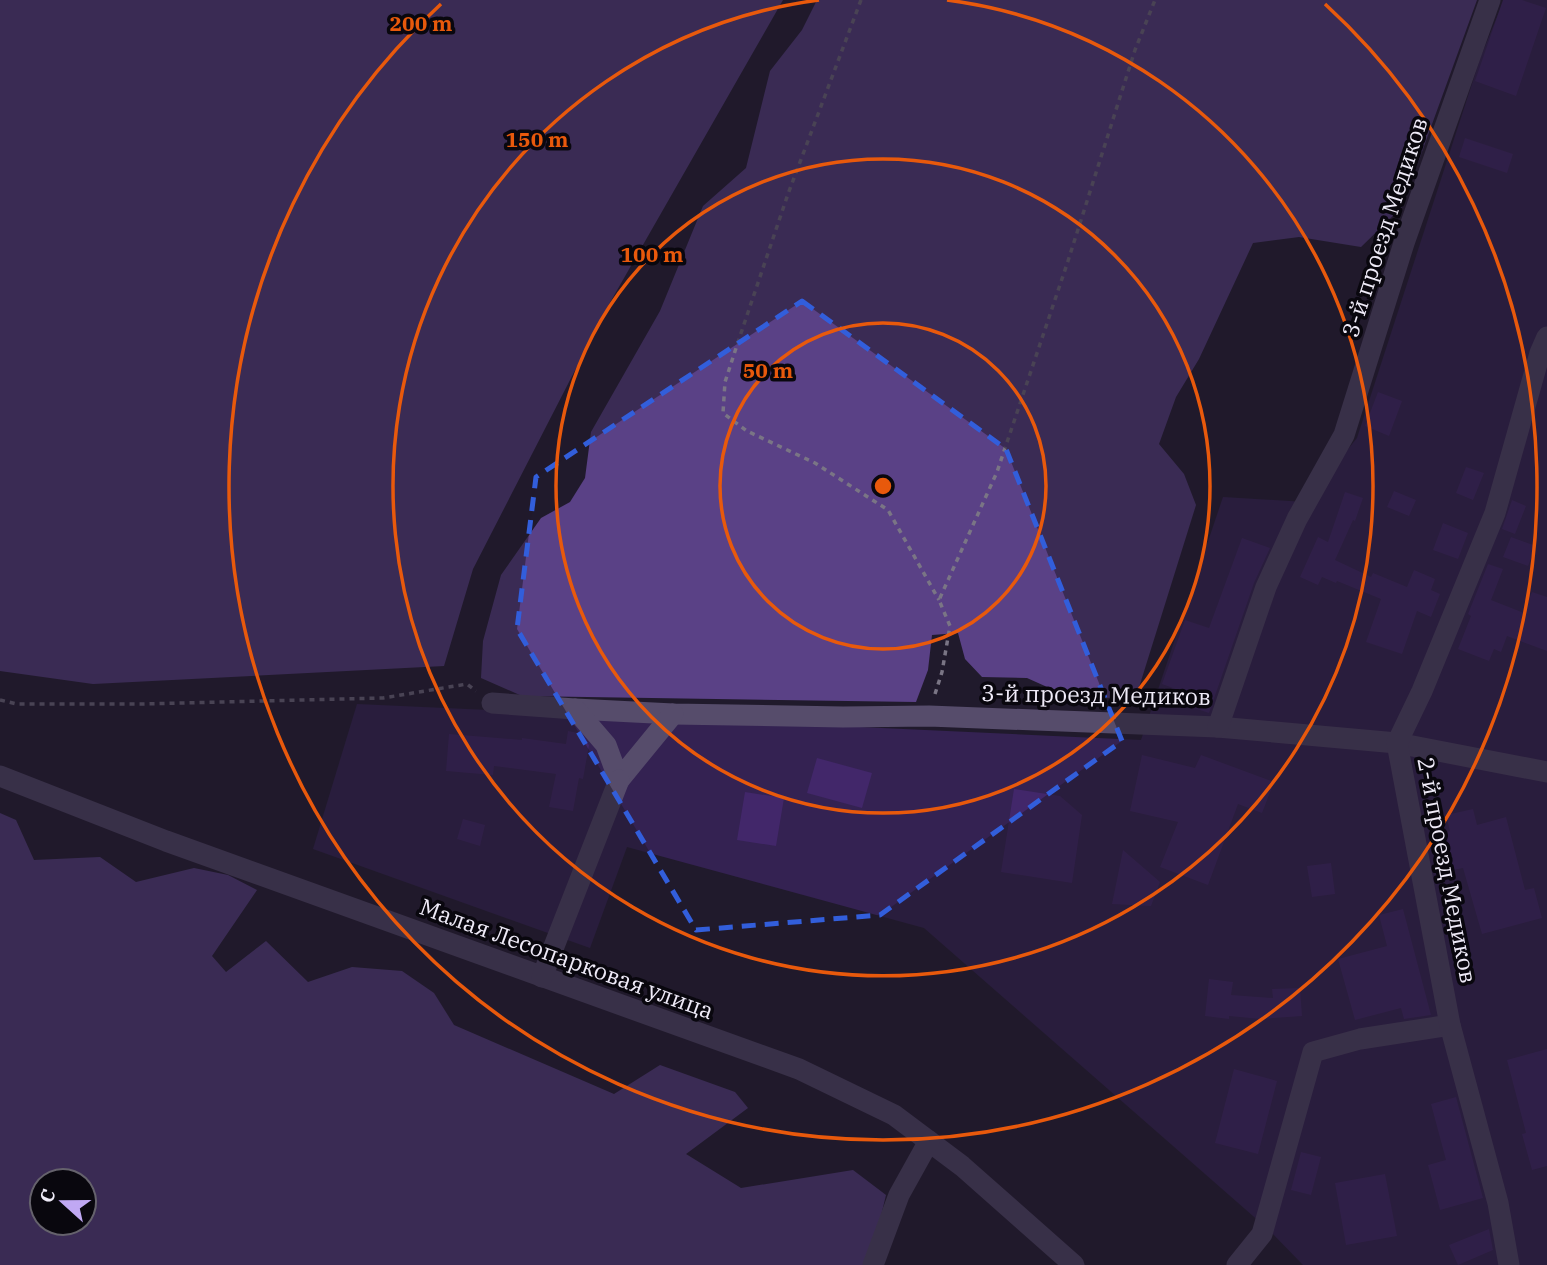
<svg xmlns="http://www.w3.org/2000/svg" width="1547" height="1265" font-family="'IBM Plex Serif',serif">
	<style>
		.green { fill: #342252 }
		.forest { fill: #5a4186; fill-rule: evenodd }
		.building { fill: #42276a }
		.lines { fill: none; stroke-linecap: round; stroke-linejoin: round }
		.path { stroke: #7a7585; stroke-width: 3.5; stroke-dasharray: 5 5; stroke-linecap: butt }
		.minor { stroke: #564c6b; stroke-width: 21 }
		.marked { fill: none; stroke: #325edb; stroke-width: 5; stroke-dasharray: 14 9; stroke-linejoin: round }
		.ring { fill: none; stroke: #e8590c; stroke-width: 3.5 }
		.labels { text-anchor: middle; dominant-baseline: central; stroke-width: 7; stroke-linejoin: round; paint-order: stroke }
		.street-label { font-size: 23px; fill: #efebf8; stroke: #09070e }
		.centre { fill: #e8590c; stroke: #09070e; stroke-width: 3.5 }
		.ring-label { font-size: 21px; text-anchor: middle; font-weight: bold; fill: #e8590c; stroke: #09070e; stroke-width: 7; stroke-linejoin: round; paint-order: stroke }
	</style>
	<rect width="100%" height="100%" fill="#201a2c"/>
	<polygon class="green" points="1504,0 1547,0 1547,1265 1303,1265 1269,1230 924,928 627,847 590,948 313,849 357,704 1141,740 1223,497 1305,502 1357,438 1481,56"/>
	<g class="forest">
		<polygon points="0,0 783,0 608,306 473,569 444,666 93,684 0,671"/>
		<polygon points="817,0 1477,0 1402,207 1361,247 1299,237 1253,243 1199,359 1176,397 1159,444 1184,474 1196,505 1136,697 1074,699 1027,678 982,677 965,659 958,633 932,635 928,670 916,702 522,696 481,678 483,641 501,575 541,518 570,502 585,478 591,432 660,311 703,206 746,168 770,71 802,30"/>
		<path d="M0,813L16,820L34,860L100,857L136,882L194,868L228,875L257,890L212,956L226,972L266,941L308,982L352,967L402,971L434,993L454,1025L614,1094L660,1065L735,1092L748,1108L686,1154L741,1188L853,1170L886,1195L878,1228L863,1265H0ZM42,1181H84V1223H42Z"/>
	</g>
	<g class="building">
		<polygon points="1503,0 1522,0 1546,8 1516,96 1475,81"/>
		<polygon points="1465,138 1513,154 1507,173 1459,157"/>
		<polygon points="1378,392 1402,401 1389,436 1365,426"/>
		<polygon points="1466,467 1484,473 1473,500 1456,493"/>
		<polygon points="1394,491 1416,500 1409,516 1387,507"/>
		<polygon points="1345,492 1363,498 1355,521 1353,520 1335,560 1371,577 1373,573 1407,587 1414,570 1435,579 1431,590 1440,594 1431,617 1417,611 1402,654 1366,642 1381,599 1337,581 1336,583 1322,577 1318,585 1300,577 1318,537 1328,542"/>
		<polygon points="1512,500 1526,506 1515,534 1502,529"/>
		<polygon points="1443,523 1468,533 1458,559 1433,550"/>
		<polygon points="1511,537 1536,546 1528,566 1503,557"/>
		<polygon points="1242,538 1270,548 1254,583 1209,713 1188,706 1192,695 1162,684 1185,620 1209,628"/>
		<polygon points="1488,564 1503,569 1491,600 1524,613 1532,592 1547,597 1547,651 1507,636 1501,652 1494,649 1489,661 1458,649 1471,616 1468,614"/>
		<polygon points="568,731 578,733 589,745 583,779 579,778 573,811 549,807 556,774 494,766 493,775 446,771 449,734 522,740 522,738 566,744"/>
		<polygon points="1142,755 1195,768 1201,755 1274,782 1262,813 1238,804 1208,885 1160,867 1178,822 1130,811"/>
		<polygon points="817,758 872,773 862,808 807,793"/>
		<polygon points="1014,789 1060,796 1082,815 1072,883 1001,872"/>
		<polygon points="745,792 784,798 776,846 737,840"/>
		<polygon points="1473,809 1477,825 1506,817 1525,890 1534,888 1542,918 1482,934 1463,868 1453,870 1444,833 1450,831 1446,815"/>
		<polygon points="463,819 485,825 480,846 457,839"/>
		<polygon points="1123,850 1160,882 1151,906 1112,904"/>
		<polygon points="1331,863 1335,894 1312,897 1307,866"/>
		<polygon points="1403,909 1431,1015 1404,1019 1401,1008 1355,1020 1338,959 1387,946 1379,915"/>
		<polygon points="1209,979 1233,982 1231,995 1273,998 1272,989 1300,988 1302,1016 1261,1019 1229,1016 1229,1019 1205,1016"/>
		<polygon points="1547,1049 1547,1166 1532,1170 1522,1134 1526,1133 1507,1060"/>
		<polygon points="1234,1069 1277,1081 1258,1154 1215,1143"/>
		<polygon points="1456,1097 1483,1198 1440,1210 1428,1165 1446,1160 1431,1104"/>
		<polygon points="1301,1152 1321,1157 1311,1195 1291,1190"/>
		<polygon points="1385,1174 1397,1236 1346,1245 1335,1183"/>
		<polygon points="1489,1229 1493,1250 1458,1265 1449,1245"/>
	</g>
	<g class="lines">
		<g class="path">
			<polyline points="861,0 788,194 738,342 725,382 723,413 747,431 815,463 888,510 939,600"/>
			<polyline points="935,694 942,672 950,626 939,600 997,472 1068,261 1135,50 1155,0"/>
			<polyline points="0,700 17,704 140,704 383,698 467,684 476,691"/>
		</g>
		<g class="minor">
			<polyline points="492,703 575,709 673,714 843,717 929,716 1218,727 1397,743 1547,772"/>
			<polyline points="575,709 606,745 619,780 673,714"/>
			<polyline points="1218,727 1266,587 1297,519 1344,435 1404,243 1490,0"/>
			<polyline points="0,776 166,841 799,1069 894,1115 962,1166 1074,1265"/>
			<polyline points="542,977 619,780"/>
			<polyline points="873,1265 899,1195 929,1141"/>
			<polyline points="1237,1265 1262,1234 1313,1052 1360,1039 1450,1025"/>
			<polyline points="1509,1265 1498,1203 1450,1025 1397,743 1422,691 1495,513 1540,353 1547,337"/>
		</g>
	</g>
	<path d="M0 0H1547V1265H0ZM802,301L1006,449L1122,741L880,915L696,930L517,629L536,477Z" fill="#201a2c" fill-opacity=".55" fill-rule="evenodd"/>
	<path class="marked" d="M802,301L1006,449L1122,741L880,915L696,930L517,629L536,477Z"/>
	<g class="ring">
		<circle cx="883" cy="486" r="163"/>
		<circle cx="883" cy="486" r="327"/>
		<path d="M947 0A490 490 0 1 1 819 0"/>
		<path d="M1325 4A654 654 0 1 1 441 4"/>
	</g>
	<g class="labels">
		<g class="street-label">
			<text transform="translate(1384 227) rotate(-72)">3-й проезд Медиков</text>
			<text transform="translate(1096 694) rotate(1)">3-й проезд Медиков</text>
			<text transform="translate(1448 870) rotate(79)">2-й проезд Медиков</text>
			<text transform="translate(567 958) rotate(20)">Малая Лесопарковая улица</text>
		</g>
	</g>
	<circle cx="883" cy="486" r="10" class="centre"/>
	<g class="ring-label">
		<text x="421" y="31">200 m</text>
		<text x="537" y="147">150 m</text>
		<text x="652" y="262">100 m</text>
		<text x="768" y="378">50 m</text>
	</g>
	<g transform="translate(63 1202) rotate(291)"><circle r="33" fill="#09070e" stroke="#65626c" stroke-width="2"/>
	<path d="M0-5L12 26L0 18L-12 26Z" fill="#c0a8f3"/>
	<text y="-10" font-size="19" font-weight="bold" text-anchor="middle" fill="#efebf8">С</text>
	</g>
</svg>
